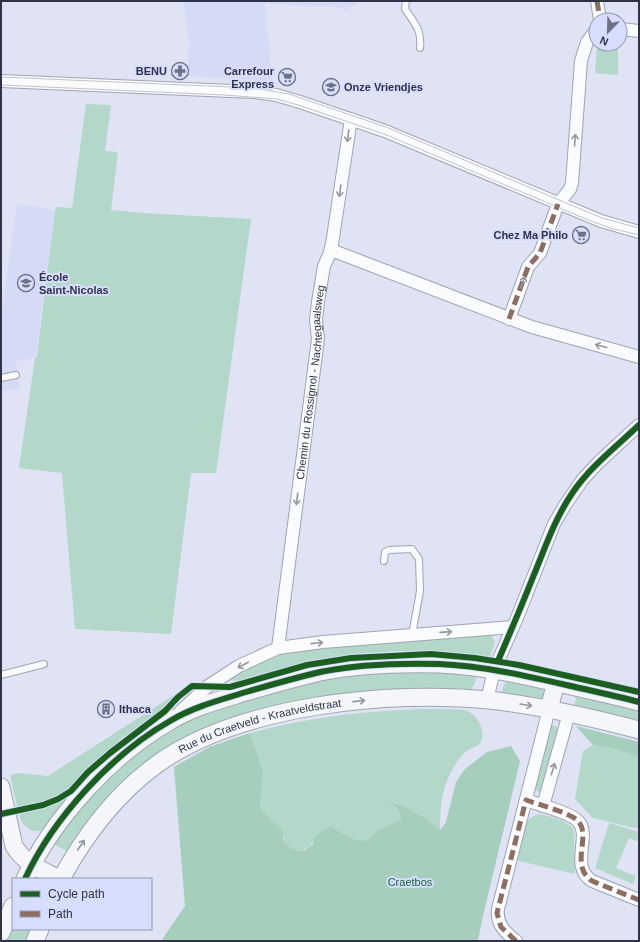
<svg xmlns="http://www.w3.org/2000/svg" width="640" height="942" font-family="Helvetica,sans-serif">
	<style>
		.built { fill: #d5dbf6 }
		.green { fill: #b3d7c9 }
		.forest { fill: #a6cebd }
		.lines { fill: none; stroke-linecap: round; stroke-linejoin: round }
		.lane-casing { stroke: #a0a3b3; stroke-width: 8 }
		.street-casing { stroke: #a0a3b3; stroke-width: 14 }
		.secondary-casing { stroke: #a0a3b3; stroke-width: 19 }
		.lane { stroke: #fafbfd; stroke-width: 6 }
		.street { stroke: #fafbfd; stroke-width: 12 }
		.secondary { stroke: #f4f6fa; stroke-width: 17 }
		.tram { stroke: #c1c2c7; stroke-width: 1 }
		.quiet { stroke: #8d6e63; stroke-width: 5; stroke-dasharray: 10 5; stroke-linecap: butt }
		.cycleway-casing { stroke: #d6ddfd; stroke-width: 8 }
		.cycleway { stroke: #1b5e20; stroke-width: 6 }
		.oneway { stroke: #9497a2 }
		.oneway2 { stroke: #9294a0 }
		.labels { text-anchor: middle; dominant-baseline: central; stroke-width: 4; stroke-linejoin: round; paint-order: stroke }
		.poi-label { font-size: 11px; font-weight: bold; fill: #2f3347; stroke: #d6ddfd; text-anchor: end }
		.street-label { font-size: 11px; fill: #2f3347; stroke: #d6ddfd }
		.park-label { font-size: 11px; fill: #15643b; stroke: #d6ddfd }
	</style>
	<rect width="100%" height="100%" fill="#dfe3f4"/>
	<g class="built">
		<polygon points="183,1 356,1 356,3 353,7 347,7 347,10 343,10 343,8 334,8 334,6 320,7 265,3 272,81 187,76 189,40"/>
		<polygon points="17,204 55,210 36,358 16,361 20,389 1,391 1,319"/>
	</g>
	<g class="green">
		<polygon points="599,44 618,44 618,75 595,73 597,46"/>
		<path d="M86,104L111,105L105,151L118,152L111,210C157,215 204,216 251,219L216,473H191L171,634L75,629L62,473L19,468L35,358L37,357L55,210L56,207L72,208Z"/>
		<path d="M487,633L491,635L495,642L490,656C441,650 391,649 343,656C307,661 273,672 238,681L228,680C249,668 266,658 290,652Z"/>
		<path d="M445,669L476,675C476,682 473,688 468,692L205,731L68,852L54,844L55,838L112,771L179,723L223,704L347,674Z"/>
		<path d="M509,680L547,686L548,702L503,695C501,689 504,683 509,680Z"/>
		<polygon points="174,695 162,710 148,721 122,738 65,792 50,800 33,804 17,806 10,775 18,773 48,776"/>
		<polygon points="577,695 639,708 639,725 574,706"/>
		<path d="M425,709C432,709 463,709 468,711C478,716 488,734 479,744C476,747 471,748 468,750C460,756 454,766 450,774C441,792 440,811 440,831C426,818 411,810 394,802H390C395,807 402,813 401,820L376,831L370,839L364,841L350,838L334,828L333,825L315,839L309,847L300,851L295,850L289,848L286,844L280,827L271,820L260,807L263,771L250,733C309,717 364,711 425,709Z"/>
		<polygon points="551,725 558,727 542,790 539,792 536,790 535,788"/>
		<polygon points="593,745 611,748 639,757 639,829 593,818 575,799 583,751"/>
		<path d="M75,791L44,830C31,834 20,826 19,812C43,809 56,805 75,791Z"/>
		<path d="M539,814C550,816 568,821 574,830L575,874L515,860L526,822L530,818Z"/>
		<polygon points="609,823 639,832 639,842 629,838 616,868 636,876 633,884 595,868"/>
		<polygon points="13,920 13,929 34,929 29,941 4,941"/>
	</g>
	<g class="forest">
		<polygon points="576,726 639,742 639,757 611,748 593,745"/>
		<path d="M250,733L263,771L260,807L271,820L280,827L283,833V839L290,848L300,851L305,850L313,844L315,836L333,825L334,828L350,838L364,841L370,838L376,831L401,820C402,812 394,806 389,801C408,806 425,818 440,830L446,822L456,782L465,769L487,752L511,746L520,761L483,916L478,941H161L185,906L174,767L209,747Z"/>
	</g>
	<g class="lines">
		<g class="lane-casing">
			<g id="lane">
				<path d="M406,1L405,9C415,24 422,30 420,48"/>
				<polyline points="1,378 16,375"/>
				<polyline points="384,561 385,552 389,550 412,549 419,559 420,591 412,635"/>
				<polyline points="1,675 44,664"/>
			</g>
		</g>
		<g class="street-casing">
			<g id="street">
				<polyline points="597,1 600,20"/>
				<polyline points="620,29 639,31"/>
				<polyline points="1,81 254,92 276,95 300,102 385,131 601,221 639,232"/>
				<polyline points="331,250 532,327 639,357"/>
				<polyline points="509,319 528,267 540,253 558,204 570,189 572,183 581,61 587,42 596,30"/>
				<path id="s1" d="M278,648L318,339L316,320L318,302L324,266L329,255L332,244L351,119"/>
				<polyline points="487,700 494,670 517,618 554,524 565,505 583,479 599,462 639,425"/>
				<polyline points="181,711 208,686 239,666 278,648 323,642 513,627"/>
				<path d="M526,800C537,804 571,813 578,821C592,835 569,866 592,881L639,900"/>
				<polyline points="543,806 569,713"/>
				<path d="M516,941C505,932 496,924 498,909L549,709"/>
			</g>
		</g>
		<g class="secondary-casing">
			<g id="secondary">
				<polyline points="549,709 556,682"/>
				<path d="M1,787L14,846C24,863 42,870 59,879"/>
				<path d="M25,879C53,818 112,754 170,721C193,707 220,700 246,692C270,685 295,678 320,672C359,664 400,663 439,664C484,666 527,676 571,686C593,691 616,696 639,702"/>
				<path id="s2" d="M61,879C85,835 115,795 156,765C238,705 390,690 489,700C540,706 590,717 639,730"/>
				<polyline points="1,933 13,906"/>
				<polyline points="35,941 40,929"/>
			</g>
		</g>
		<use href="#lane" class="lane"/>
		<use href="#street" class="street"/>
		<use href="#secondary" class="secondary"/>
		<g class="tram">
			<polyline points="1,77 254,88 289,94 386,127 602,218 639,228"/>
			<polyline points="1,85 224,95 277,99 298,105 384,134 586,219 610,228 639,235"/>
		</g>
		<g class="quiet">
			<polyline points="597,1 600,20"/>
			<polyline points="509,319 528,267 540,253 558,204"/>
			<path d="M516,941L501,927L497,913L526,800C537,804 571,813 578,821C592,835 569,866 592,881L639,900"/>
		</g>
		<g class="cycleway-casing">
			<g id="cycleway">
				<path d="M498,661C510,633 522,605 533,577C545,548 555,518 573,492C591,466 617,446 639,425"/>
				<polyline points="1,814 43,805 58,799 71,791 88,772 110,753 165,711 178,697 192,686 230,687 307,665 351,658 431,654 475,658 519,665 639,692"/>
				<path d="M25,879C53,818 112,754 170,721C193,707 220,700 246,692C270,685 295,678 320,672C359,664 400,663 439,664C484,666 527,676 571,686C593,691 616,696 639,702"/>
			</g>
		</g>
		<use href="#cycleway" class="cycleway"/>
	</g>
	<defs><path id="oneway-shaft" d="M-6 0H5M1.5-3L5.5 0L1.5 3" fill="none" stroke-width="1.6" stroke-linecap="round" stroke-linejoin="round"/></defs>
	<g class="oneway">
		<use href="#oneway-shaft" transform="translate(348 136) rotate(98)"/>
		<use href="#oneway-shaft" transform="translate(575 140) rotate(-86)"/>
		<use href="#oneway-shaft" transform="translate(340 191) rotate(98)"/>
		<use href="#oneway-shaft" transform="translate(523 282) rotate(-70)"/>
		<use href="#oneway-shaft" transform="translate(601 346) rotate(-165)"/>
		<use href="#oneway-shaft" transform="translate(297 499) rotate(97)"/>
		<use href="#oneway-shaft" transform="translate(446 632) rotate(-4)"/>
		<use href="#oneway-shaft" transform="translate(317 643) rotate(-6)"/>
		<use href="#oneway-shaft" transform="translate(243 665) rotate(152)"/>
		<use href="#oneway-shaft" transform="translate(553 769) rotate(-74)"/>
	</g>
	<g class="oneway2">
		<use href="#oneway-shaft" transform="translate(359 701) rotate(-6)"/>
		<use href="#oneway-shaft" transform="translate(526 705) rotate(9)"/>
		<use href="#oneway-shaft" transform="translate(81 845) rotate(-56)"/>
	</g>
	<defs>
		<g id="pharmacy-ring" transform="scale(0.9)"><circle r="9.5" fill="#d6ddfd" stroke="#6d7184" stroke-width="1.5"/><path d="M-2-6h4v4h4v4h-4v4h-4v-4h-4v-4h4Z" fill="#6d7184"/></g>
		<g id="supermarket-ring" transform="scale(0.9)"><circle r="9.5" fill="#d6ddfd" stroke="#6d7184" stroke-width="1.5"/><path d="M-6-5.5h2.5l.6 2H6L4.5 2H-2.5L-4.4-4H-6ZM-1.5 3.2a1.3 1.3 0 1 0 .1 0ZM3 3.2a1.3 1.3 0 1 0 .1 0Z" fill="#6d7184"/></g>
		<g id="school-ring" transform="scale(0.9)"><circle r="9.5" fill="#d6ddfd" stroke="#6d7184" stroke-width="1.5"/><path d="M0-5L7-2L0 1L-7-2ZM-4 1L0 2.5L4 1V4Q0 6-4 4Z" fill="#6d7184"/></g>
		<g id="building-ring" transform="scale(0.9)"><circle r="9.5" fill="#d6ddfd" stroke="#6d7184" stroke-width="1.5"/><path d="M-4-6H4V6H1V3H-1V6H-4ZM-2.5-4.3h1.7v1.8h-1.7ZM.8-4.3h1.7v1.8H.8ZM-2.5-1h1.7V.8h-1.7ZM.8-1h1.7V.8H.8Z" fill="#6d7184"/></g>
	</defs>
	<g fill-rule="evenodd">
		<use href="#pharmacy-ring" x="180" y="71"/>
		<use href="#supermarket-ring" x="287" y="77"/>
		<use href="#school-ring" x="331" y="87"/>
		<use href="#supermarket-ring" x="581" y="235"/>
		<use href="#school-ring" x="26" y="283"/>
		<use href="#building-ring" x="106" y="709"/>
	</g>
	<g class="labels">
		<g class="poi-label">
			<text x="167" y="71">BENU</text>
			<text x="274" y="71">Carrefour<tspan x="274" dy="13">Express</tspan></text>
			<text x="344" y="87" text-anchor="start">Onze Vriendjes</text>
			<text x="568" y="235">Chez Ma Philo</text>
			<text x="39" y="277" text-anchor="start">École<tspan x="39" dy="13">Saint-Nicolas</tspan></text>
			<text x="119" y="709" text-anchor="start">Ithaca</text>
		</g>
		<g class="street-label">
			<text stroke="none"><textPath href="#s1" startOffset="268">Chemin du Rossignol - Nachtegaalsweg</textPath></text>
			<text stroke="none"><textPath href="#s2" startOffset="262">Rue du Craetveld - Kraatveldstraat</textPath></text>
		</g>
		<g class="park-label">
			<text x="410" y="882">Craetbos</text>
		</g>
	</g>
	<rect width="640" height="942" fill="none" stroke="#2f3347" stroke-width="4"/>
	<rect x="12" y="878" width="140" height="52" fill="#d6ddfd" stroke="#9399b4"/>
	<rect x="20" y="891" width="20" height="6" fill="#1b5e20" stroke="#9399b4"/>
	<text x="48" y="898" font-size="12" fill="#2f3347">Cycle path</text>
	<rect x="20" y="911" width="20" height="6" fill="#8d6e63" stroke="#9399b4"/>
	<text x="48" y="918" font-size="12" fill="#2f3347">Path</text>
	<g transform="translate(608 32) rotate(203)"><circle r="19" fill="#d6ddfd" stroke="#9399b4"/>
	<path d="M0-3L7 15L0 10L-7 15Z" fill="#6d7184"/>
	<text y="-6" font-size="11" font-weight="bold" text-anchor="middle" fill="#2f3347">N</text>
	</g>
</svg>
